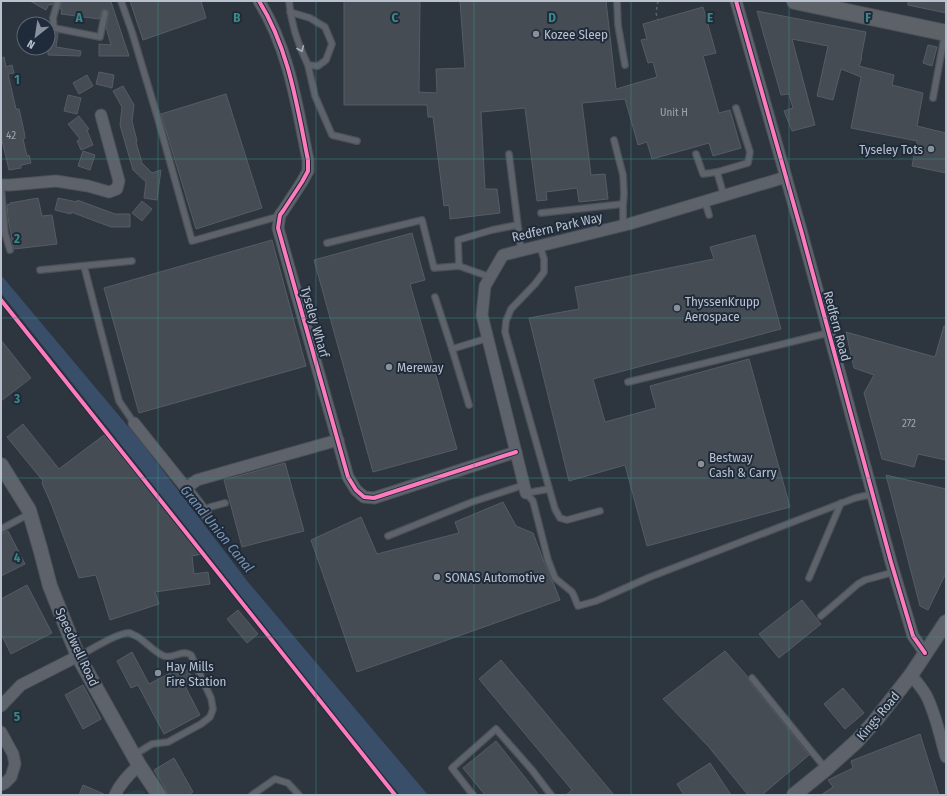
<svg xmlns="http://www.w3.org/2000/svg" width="947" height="796" font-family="'Fira Sans Condensed',sans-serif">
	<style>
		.green { fill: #294245 }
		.water { fill: #394e69 }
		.building { fill: #454c53; stroke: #565c65 }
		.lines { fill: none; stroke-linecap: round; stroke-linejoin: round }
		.service-casing { stroke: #4c5158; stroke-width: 8 }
		.minor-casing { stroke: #4c5158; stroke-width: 13 }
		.tertiary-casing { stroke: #4c5158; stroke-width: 16 }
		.secondary-casing { stroke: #4c5158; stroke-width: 18 }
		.path { stroke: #5b6268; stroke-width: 1.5; stroke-dasharray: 3 3; stroke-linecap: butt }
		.service { stroke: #5e636b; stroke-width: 5.5 }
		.minor { stroke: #5e636b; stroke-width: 11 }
		.tertiary { stroke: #5e636b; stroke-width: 14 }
		.secondary { stroke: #5d6269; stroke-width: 16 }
		.cycleway-casing { stroke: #1f2b3a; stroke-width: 6 }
		.cycleway { stroke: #fd7abc; stroke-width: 4 }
		.oneway { stroke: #a7aeba }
		.grid { fill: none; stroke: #3a8986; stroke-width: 1; stroke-opacity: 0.55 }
		.poi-dot { fill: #88909c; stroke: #1f2b3a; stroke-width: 1.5 }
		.labels { text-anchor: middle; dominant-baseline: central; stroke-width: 4; stroke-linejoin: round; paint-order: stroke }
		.number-label { font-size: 11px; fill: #9ca4af }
		.poi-label { font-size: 13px; fill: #b9c1ce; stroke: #1f2b3a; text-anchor: start }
		.street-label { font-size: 13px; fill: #b9c1ce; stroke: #1f2b3a }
		.water-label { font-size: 14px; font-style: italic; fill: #7893b2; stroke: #1f2b3a }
		.grid-label { font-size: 13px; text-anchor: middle; font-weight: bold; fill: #3a8986; stroke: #1f2b3a; stroke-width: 4; stroke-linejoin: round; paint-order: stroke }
	</style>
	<rect width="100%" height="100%" fill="#2d353e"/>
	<polygon class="green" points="136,790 144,791 146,795 125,795 126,793"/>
	<polygon class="water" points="1,275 142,443 248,582 428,795 400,795 375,765 1,293"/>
	<g class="building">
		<polygon points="30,1 54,1 52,5 49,4 46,10"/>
		<polygon points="62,1 103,1 111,2 129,56 99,56 99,44 111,45 106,27 109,13 108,10 104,9 102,10 99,19 61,14 62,9 60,9"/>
		<polygon points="130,1 201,1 206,18 143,40"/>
		<polygon points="344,1 420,1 419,92 437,93 436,69 465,68 460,1 606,1 616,89 657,77 653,62 648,63 641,40 647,39 643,24 703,7 716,53 703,56 719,113 730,110 741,148 713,156 709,143 652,159 647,142 638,145 625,99 582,103 591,175 605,174 608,199 579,202 577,188 546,192 547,200 537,201 525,108 481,112 485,189 497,189 500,213 450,219 449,205 444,206 433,117 428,117 427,105 344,105"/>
		<polygon points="908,1 946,1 946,13 908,5"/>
		<polygon points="757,11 866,32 861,58 862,58 859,66 894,75 892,85 923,93 917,126 946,133 946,173 912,166 917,141 851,128 861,77 841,69 833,100 817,96 828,46 792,39 815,125 792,131 784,111 793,108 789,94 781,95"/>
		<polygon points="48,32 58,33 56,47 81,51 80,56 48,55"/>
		<polygon points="928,45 937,47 932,66 923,63"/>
		<polygon points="4,57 6,67 12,65 14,73 8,74 16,109 19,109 24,131 25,138 23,139 27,156 29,155 31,163 21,165 21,168 9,170 1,136 1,58"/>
		<polygon points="99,72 114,75 112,88 96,84"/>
		<polygon points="87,75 93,86 79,94 73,83"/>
		<polygon points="123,86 134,105 132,121 137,141 136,142 142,163 152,173 161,170 157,200 144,198 146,182 133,170 120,125 122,107 113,91"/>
		<polygon points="226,94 262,208 196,229 161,114"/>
		<polygon points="68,95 81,98 77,114 64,111"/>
		<polygon points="79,116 89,129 87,130 93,145 81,150 77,141 80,139 68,124"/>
		<polygon points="83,151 95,155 90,170 78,166"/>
		<polygon points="38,198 42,216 52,215 57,244 14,249 11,239 12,239 8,218 7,205 10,204 10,203"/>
		<polygon points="58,198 77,202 77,200 115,214 130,214 130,227 111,227 71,212 71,214 55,210"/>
		<polygon points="142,201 152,209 142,221 132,213"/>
		<polygon points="412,233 425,280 410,284 457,449 373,472 314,260"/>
		<polygon points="755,235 781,329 593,379 605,422 656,408 650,386 749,359 790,507 647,546 625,465 569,481 529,318 579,309 575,287 714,259 710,247"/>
		<polygon points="272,240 306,366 139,413 104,288"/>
		<polygon points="944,326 946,327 946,460 918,454 914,467 882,459 864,393 874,375 854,368 846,332 935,357"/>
		<polygon points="1,340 31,378 1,401"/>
		<polygon points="23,424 59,469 104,435 202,554 192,556 194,574 208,572 210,584 155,592 159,604 110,620 96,575 79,578 52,506 42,483 43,481 7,437"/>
		<polygon points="285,463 304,531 242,547 224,480"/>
		<polygon points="886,475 946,489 946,573 928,610 920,606"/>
		<polygon points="503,502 516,526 533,533 551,580 553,582 560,600 357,672 311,540 361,517 377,554 459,533 455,522"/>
		<polygon points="8,531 25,564 1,576 1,534"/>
		<polygon points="27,585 52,633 11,654 1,634 1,599"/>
		<polygon points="802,600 821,624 779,658 759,634"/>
		<polygon points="238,610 258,634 247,643 227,619"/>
		<polygon points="725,651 748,677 749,681 809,755 762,795 748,795 708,746 663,699"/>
		<polygon points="132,652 149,684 176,670 179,675 188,670 194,681 185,686 200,715 164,734 138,685 131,688 117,661"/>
		<polygon points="501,660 614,795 566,795 572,790 479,679"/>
		<polygon points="83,685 101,719 83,729 65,695"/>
		<polygon points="843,688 864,713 845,729 824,704"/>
		<polygon points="920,734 939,795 821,795 833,787 828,780 853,768 851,761"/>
		<polygon points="496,741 539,795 485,795 463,768"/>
		<polygon points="174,758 193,792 188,795 168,795 166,790 154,770"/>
		<polygon points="710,763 731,795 684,795 677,784"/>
		<polygon points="83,785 106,795 79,795"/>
	</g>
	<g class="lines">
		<g class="service-casing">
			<g id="service">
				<polyline points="58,1 53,18 54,28 100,37 105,13"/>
				<polyline points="121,1 132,32 158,119 192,241 280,216"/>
				<path d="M289,1C291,24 298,45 308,65L318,66L326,60L332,44L325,27L310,18L290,12"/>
				<polyline points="617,1 618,25 625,65"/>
				<polyline points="308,65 315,96 332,135 357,141"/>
				<polyline points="933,98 945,33"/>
				<polyline points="614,140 623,175 624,194 623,206 623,226"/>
				<polyline points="509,154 521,250"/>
				<polyline points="696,154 703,174 717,172"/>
				<polyline points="1,186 5,233 10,250"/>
				<polyline points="724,196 717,172 748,163 750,152 736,108"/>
				<polyline points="705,201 709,215"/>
				<polyline points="541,213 623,204"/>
				<polyline points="327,243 422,220 434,268 459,266 490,277"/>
				<polyline points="540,246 544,259 544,272 535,284 511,309 506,321 505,332 555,509 560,518 567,520 600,511"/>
				<polyline points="84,266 119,401 134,423"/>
				<polyline points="459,266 458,240 492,230 517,225"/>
				<polyline points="40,270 132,261"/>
				<polyline points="435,297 452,349"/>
				<polyline points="628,382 828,333"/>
				<polyline points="469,405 452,349 488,338"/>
				<polyline points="526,493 533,501 548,560 555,578 572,592 574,596 578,606 596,601 650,577 855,498 873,494"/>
				<polyline points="526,493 549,489"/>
				<polyline points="204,511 210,507 225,503"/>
				<polyline points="1,529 29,514"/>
				<polyline points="388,536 472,502 524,485"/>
				<polyline points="809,578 841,503"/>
				<polyline points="821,616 858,584 865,580 894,572"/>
				<path d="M79,656C89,651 120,631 130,633C132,634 136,636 138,637C147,643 154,652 164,656C174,659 182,649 191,655L211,698L213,709L210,717L201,724L168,742L152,744L134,755"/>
				<polyline points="752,678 826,769"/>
				<polyline points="252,795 275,779 288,783 299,795"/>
				<polyline points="473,795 452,768 496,729 532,770 551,795"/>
			</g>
		</g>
		<g class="minor-casing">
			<g id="minor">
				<path d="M259,1C289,49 297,106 308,160V171L302,182L283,211L280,215L278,228L348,477L356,490L364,497L374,498L516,452"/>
				<polyline points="736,1 801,230 891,562 913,636 925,653"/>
				<polyline points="1,185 10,185 56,181 88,186 109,192 117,189 119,181 101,115"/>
				<polyline points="134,423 186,488"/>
				<polyline points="526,493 482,315 485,286 503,255 629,224 786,177"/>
				<polyline points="206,514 186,488 197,480 338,440"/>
				<path d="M911,675C916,681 922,688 926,695C936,714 940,737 946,757"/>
				<polyline points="1,706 21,685 78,656"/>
				<polyline points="1,732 13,754 15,764 11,777 5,783 1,785"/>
				<path d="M115,795C120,783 130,774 139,765"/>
			</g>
		</g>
		<g class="tertiary-casing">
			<g id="tertiary">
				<polyline points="1,465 29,510 40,548 50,586 78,656 139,765 159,795"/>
				<polyline points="794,795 826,769 857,741 875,721 911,675 946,622"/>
			</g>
		</g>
		<g class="secondary-casing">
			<polyline id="secondary" points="795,1 946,33"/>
		</g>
		<polyline class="path" points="658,1 656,13 658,20"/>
		<use href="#service" class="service"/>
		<use href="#minor" class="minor"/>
		<use href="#tertiary" class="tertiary"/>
		<use href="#secondary" class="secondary"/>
		<g class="cycleway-casing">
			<g id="cycleway">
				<path d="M259,1C289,49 297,106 308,160V171L302,182L283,211L280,215L278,228L348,477L356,490L364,497L374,498L516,452"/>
				<polyline points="736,1 801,230 891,562 913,636 925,653"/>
				<polyline points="1,300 395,795"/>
			</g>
		</g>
		<use href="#cycleway" class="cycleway"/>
	</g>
	<defs><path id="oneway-chevron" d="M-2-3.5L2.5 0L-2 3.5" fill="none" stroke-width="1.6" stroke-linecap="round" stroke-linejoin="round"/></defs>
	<use class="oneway" href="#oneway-chevron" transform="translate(301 49) rotate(67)"/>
	<path class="grid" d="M158,1V795M316,1V795M474,1V795M631,1V795M789,1V795M1,159H946M1,318H946M1,478H946M1,637H946"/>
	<g class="poi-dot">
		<circle cx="536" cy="34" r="4"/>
		<circle cx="931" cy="149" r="4"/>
		<circle cx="677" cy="308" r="4"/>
		<circle cx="389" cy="367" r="4"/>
		<circle cx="701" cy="464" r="4"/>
		<circle cx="437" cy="577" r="4"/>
		<circle cx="158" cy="673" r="4"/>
	</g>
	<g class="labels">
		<g class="number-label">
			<text x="674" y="112">Unit H</text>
			<text x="11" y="135">42</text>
			<text x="909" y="423">272</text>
		</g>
		<g class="poi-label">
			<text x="544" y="34">Kozee Sleep</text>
			<text x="923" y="149" text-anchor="end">Tyseley Tots</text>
			<text x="685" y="301">ThyssenKrupp<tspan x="685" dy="15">Aerospace</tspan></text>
			<text x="397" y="367">Mereway</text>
			<text x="709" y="457">Bestway<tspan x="709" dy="15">Cash &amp; Carry</tspan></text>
			<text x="445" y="577">SONAS Automotive</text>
			<text x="166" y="666">Hay Mills<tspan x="166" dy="15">Fire Station</tspan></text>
		</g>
		<g class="street-label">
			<text transform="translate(557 227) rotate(-13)">Redfern Park Way</text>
			<text transform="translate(315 322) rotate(74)">Tyseley Wharf</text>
			<text transform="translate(837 326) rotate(75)">Redfern Road</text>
			<text transform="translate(77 647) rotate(65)">Speedwell Road</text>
			<text transform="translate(878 716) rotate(-50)">Kings Road</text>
		</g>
		<g class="water-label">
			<text transform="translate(217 529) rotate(51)">Grand Union Canal</text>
		</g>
	</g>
	<g class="grid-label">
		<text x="79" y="22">A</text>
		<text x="237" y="22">B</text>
		<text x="395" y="22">C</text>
		<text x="552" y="22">D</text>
		<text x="710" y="22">E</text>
		<text x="868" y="22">F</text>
		<text x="17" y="84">1</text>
		<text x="17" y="243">2</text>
		<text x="17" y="403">3</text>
		<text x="17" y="562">4</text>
		<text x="17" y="721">5</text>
	</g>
	<rect width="947" height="796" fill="none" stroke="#b9c1ce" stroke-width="4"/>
	<g transform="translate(36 36) rotate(210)"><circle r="19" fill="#1f2b3a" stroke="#5d6775"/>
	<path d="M0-3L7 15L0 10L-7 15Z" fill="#88909c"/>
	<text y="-6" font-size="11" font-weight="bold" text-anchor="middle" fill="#b9c1ce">N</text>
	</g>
</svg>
